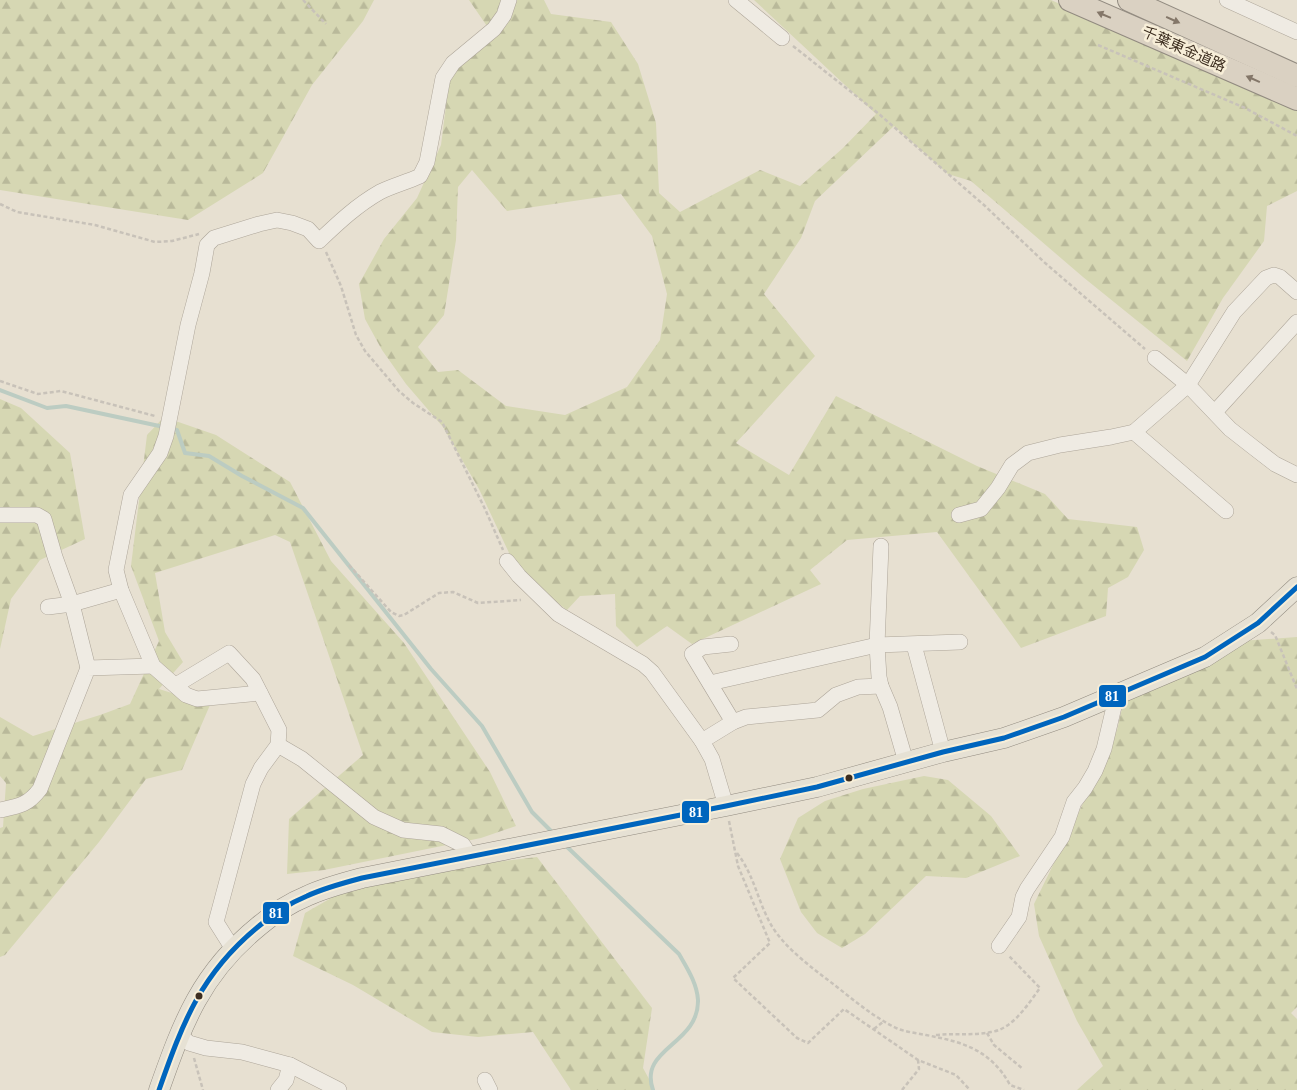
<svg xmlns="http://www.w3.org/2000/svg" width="1297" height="1090" font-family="'Times New Roman','Noto Sans JP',serif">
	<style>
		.forest { fill: url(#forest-firs); fill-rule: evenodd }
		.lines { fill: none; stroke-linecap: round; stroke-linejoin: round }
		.stream { stroke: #bcccc2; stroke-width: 4 }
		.minor-casing { stroke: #ada599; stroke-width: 16 }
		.major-casing { stroke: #928b80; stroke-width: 21 }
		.highway-casing { stroke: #928b80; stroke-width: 24 }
		.path { stroke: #c8c2b9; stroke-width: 2.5; stroke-dasharray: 4 2.5; stroke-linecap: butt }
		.minor { stroke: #efebe3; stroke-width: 15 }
		.major { stroke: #e6e1d4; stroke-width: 20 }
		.highway { stroke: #dad1c2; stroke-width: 22 }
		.bus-1-casing { stroke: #f7eed8; stroke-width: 9 }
		.bus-1 { stroke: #0065bd; stroke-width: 5 }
		.oneway { fill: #847769 }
		.bus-dot { fill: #3d2e20; stroke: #f7eed8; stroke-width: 2 }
		.labels { text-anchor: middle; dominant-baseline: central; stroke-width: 5; stroke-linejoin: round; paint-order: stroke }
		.street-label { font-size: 15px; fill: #3d2e20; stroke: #f7eed8 }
		.line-badge { stroke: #f7eed8; stroke-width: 2 }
		.badge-label { font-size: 14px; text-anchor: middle; font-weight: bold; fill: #fff }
	</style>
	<defs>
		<pattern id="forest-firs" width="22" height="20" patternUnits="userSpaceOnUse" patternTransform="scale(1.25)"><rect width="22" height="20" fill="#d6d7b3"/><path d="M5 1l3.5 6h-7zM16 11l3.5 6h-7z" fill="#b9b99a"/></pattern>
	</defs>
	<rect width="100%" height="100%" fill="#e7e0d1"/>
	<g class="forest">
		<polygon points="0,0 374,0 363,21 312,85 263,173 188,220 0,190"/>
		<path d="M469,0H544L551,14L611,22L638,64L656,123L659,193L680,212L760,170L800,186L843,148L876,114L754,0H1051L1297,110V191L1267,206L1264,241L1223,298L1187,361L1083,277L971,181L948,174L894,126L815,201L801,238L764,294L815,356L736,443L789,475L836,396L977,466L1045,494L1068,519L1137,527L1144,550L1128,577L1108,588L1106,616L1021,648L937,532L847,540L810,570L821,584L692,644L667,626L637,647L616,626L615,594L580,596L567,610L519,574L479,489L443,427L406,384L382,350L365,319L359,284L384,239L417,198L441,145L449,82L469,48L489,29ZM472,170L507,211L621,194L652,236L667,294L660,340L627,387L565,415L506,406L458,370L438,372L418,347L444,315L456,240L458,187Z"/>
		<polygon points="0,399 21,408 70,453 85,539 40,560 11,599 0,649"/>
		<polygon points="164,417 216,435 290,482 331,561 404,643 490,772 516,826 481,838 324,870 287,874 289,819 363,755 290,542 275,535 155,573 165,632 183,662 159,689 210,705 182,770 146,779 99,842 5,955 0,957 0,828 3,827 6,783 0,776 0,717 33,736 100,715 130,704 159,641 131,566 147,435"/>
		<polygon points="1297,637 1297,1007 1291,1013 1297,1019 1297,1090 1077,1090 1103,1066 1077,1021 1039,936 1034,904 1094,781 1117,730 1124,700 1240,641"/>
		<polygon points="924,776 948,780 991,816 1020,856 966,878 926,876 865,934 842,948 817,933 801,912 780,859 798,818 825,801 863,789"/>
		<polygon points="537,857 652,1008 643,1068 655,1090 571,1090 533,1032 478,1037 432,1032 353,985 293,956 305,913 352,886 402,873"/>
	</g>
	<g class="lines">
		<g class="stream">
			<polyline points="0,390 47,408 66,406 164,427"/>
			<polyline points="170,429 177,430 185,453 209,456 242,476 303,508 431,669 482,726 532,812 554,834"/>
			<path d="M564,844L679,954C687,968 697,983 698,1000C699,1045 638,1048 653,1090"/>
		</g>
		<g class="minor-casing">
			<g id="minor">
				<polyline points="736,0 782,38"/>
				<polyline points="1227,0 1297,32"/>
				<polyline points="1155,358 1188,385 1230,429 1253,447 1275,464 1297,475"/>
				<polyline points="1215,412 1297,322"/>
				<polyline points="1134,432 1226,511"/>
				<polyline points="0,515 37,515 44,519 55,557 72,604 88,668"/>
				<polyline points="959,515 981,509 998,488 1012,465 1028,453 1060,445 1111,437 1134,432 1188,385 1234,312 1266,278 1274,275 1280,277 1297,292"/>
				<polyline points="881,546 877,645 879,677 881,686 890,707 906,762"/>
				<polyline points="507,561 519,576 558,614 643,664 652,672 702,741 712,759 726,806"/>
				<polyline points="48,607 72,604 121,590"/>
				<polyline points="731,644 703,647 692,654 733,722"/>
				<polyline points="914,645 943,752"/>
				<polyline points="710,683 877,645 960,642"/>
				<polyline points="176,685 229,653 253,679 279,730 278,745 261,768 253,784 216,922 233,949"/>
				<path d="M260,693L197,699L186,695L153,666L121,590L116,570L131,495L160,453L166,436L188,325L202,273L207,245L214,238L259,224L277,220L292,223L308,229L319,241C338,223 357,205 380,192C392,186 407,182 420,176L427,162L443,78L453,63L494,29L504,15L509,0"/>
				<polyline points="702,741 733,722 746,717 818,710 836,695 858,687 881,686"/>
				<polyline points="278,745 302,759 374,817 403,830 441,834 463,845 471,857"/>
				<path d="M0,810C19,806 28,805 40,789L88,668L153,666"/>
				<polyline points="999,946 1019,917 1023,897 1027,889 1062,837 1074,802 1085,788 1095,771 1104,749 1117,694"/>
				<polyline points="179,1034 189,1043 206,1048 242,1052 290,1065 339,1090"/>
				<polyline points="485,1080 490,1090"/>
				<polyline points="278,1090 286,1080 290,1065"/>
			</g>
		</g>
		<g class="major-casing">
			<path id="major" d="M159,1090C183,1022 201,973 259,926C273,914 290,903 307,896C324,888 343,883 362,878L726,806L817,787L943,752L1004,738L1064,717L1205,657L1258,623L1297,587"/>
		</g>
		<g class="highway-casing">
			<g id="highway">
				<polyline points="1070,0 1297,99"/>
				<polyline points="1129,0 1297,76"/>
			</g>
		</g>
		<g class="path">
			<polyline points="303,0 326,24"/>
			<polyline points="1098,45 1245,108 1297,136"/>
			<polyline points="793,46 879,114 984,205 1044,262 1145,349"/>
			<polyline points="0,204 17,212 95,225 155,242 172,241 199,234"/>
			<polyline points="326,252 341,286 356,335 365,351 399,391 413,403 442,422 485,509 503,550"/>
			<polyline points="0,381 38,394 61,391 155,416"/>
			<polyline points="349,565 391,612 399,616 404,615 439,593 453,592 478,603 521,600"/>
			<polyline points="1271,632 1275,635 1297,689"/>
			<polyline points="729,821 738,866 770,943 733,978 797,1038 808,1043 844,1009 918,1060 956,1075 970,1090"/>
			<path d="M737,853C755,876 758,904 773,928C789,952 814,969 837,987C856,1002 874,1017 896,1028C905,1032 916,1033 926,1035C963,1042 991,1050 1010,1085L1024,1090"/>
			<polyline points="874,1029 884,1021"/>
			<polyline points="987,1033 994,1045 1023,1069"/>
			<path d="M936,1035C954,1033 973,1036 991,1032C1013,1029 1028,1004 1040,988L1008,955"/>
			<polyline points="194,1058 203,1090"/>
			<polyline points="902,1090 919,1069 918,1060"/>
		</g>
		<use href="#minor" class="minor"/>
		<use href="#major" class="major"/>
		<use href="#highway" class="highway"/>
		<g class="bus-1-casing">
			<path id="bus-1" d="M159,1090C183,1022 201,973 259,926C273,914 290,903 307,896C324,888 343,883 362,878L726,806L817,787L943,752L1004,738L1064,717L1205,657L1258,623L1297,587"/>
		</g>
		<use href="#bus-1" class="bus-1"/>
	</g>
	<defs><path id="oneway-solid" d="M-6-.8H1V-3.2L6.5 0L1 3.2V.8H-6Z" transform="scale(1.25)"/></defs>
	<g class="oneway">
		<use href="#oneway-solid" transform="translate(1104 15) rotate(-157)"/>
		<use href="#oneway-solid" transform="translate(1173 20) rotate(24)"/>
		<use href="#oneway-solid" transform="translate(1253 79) rotate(-156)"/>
	</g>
	<g class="bus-dot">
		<circle cx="849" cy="778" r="4.5"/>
		<circle cx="199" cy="996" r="4.5"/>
	</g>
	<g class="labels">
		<g class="street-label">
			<text transform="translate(1184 49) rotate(24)">千葉東金道路</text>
		</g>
	</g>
	<g class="line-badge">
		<rect x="1098" y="684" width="29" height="24" rx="5" fill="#0065bd"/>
		<rect x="681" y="800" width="29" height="24" rx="5" fill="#0065bd"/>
		<rect x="262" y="901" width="28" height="24" rx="5" fill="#0065bd"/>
	</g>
	<g class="badge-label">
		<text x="1112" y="701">81</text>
		<text x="696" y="817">81</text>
		<text x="276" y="918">81</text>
	</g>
</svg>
